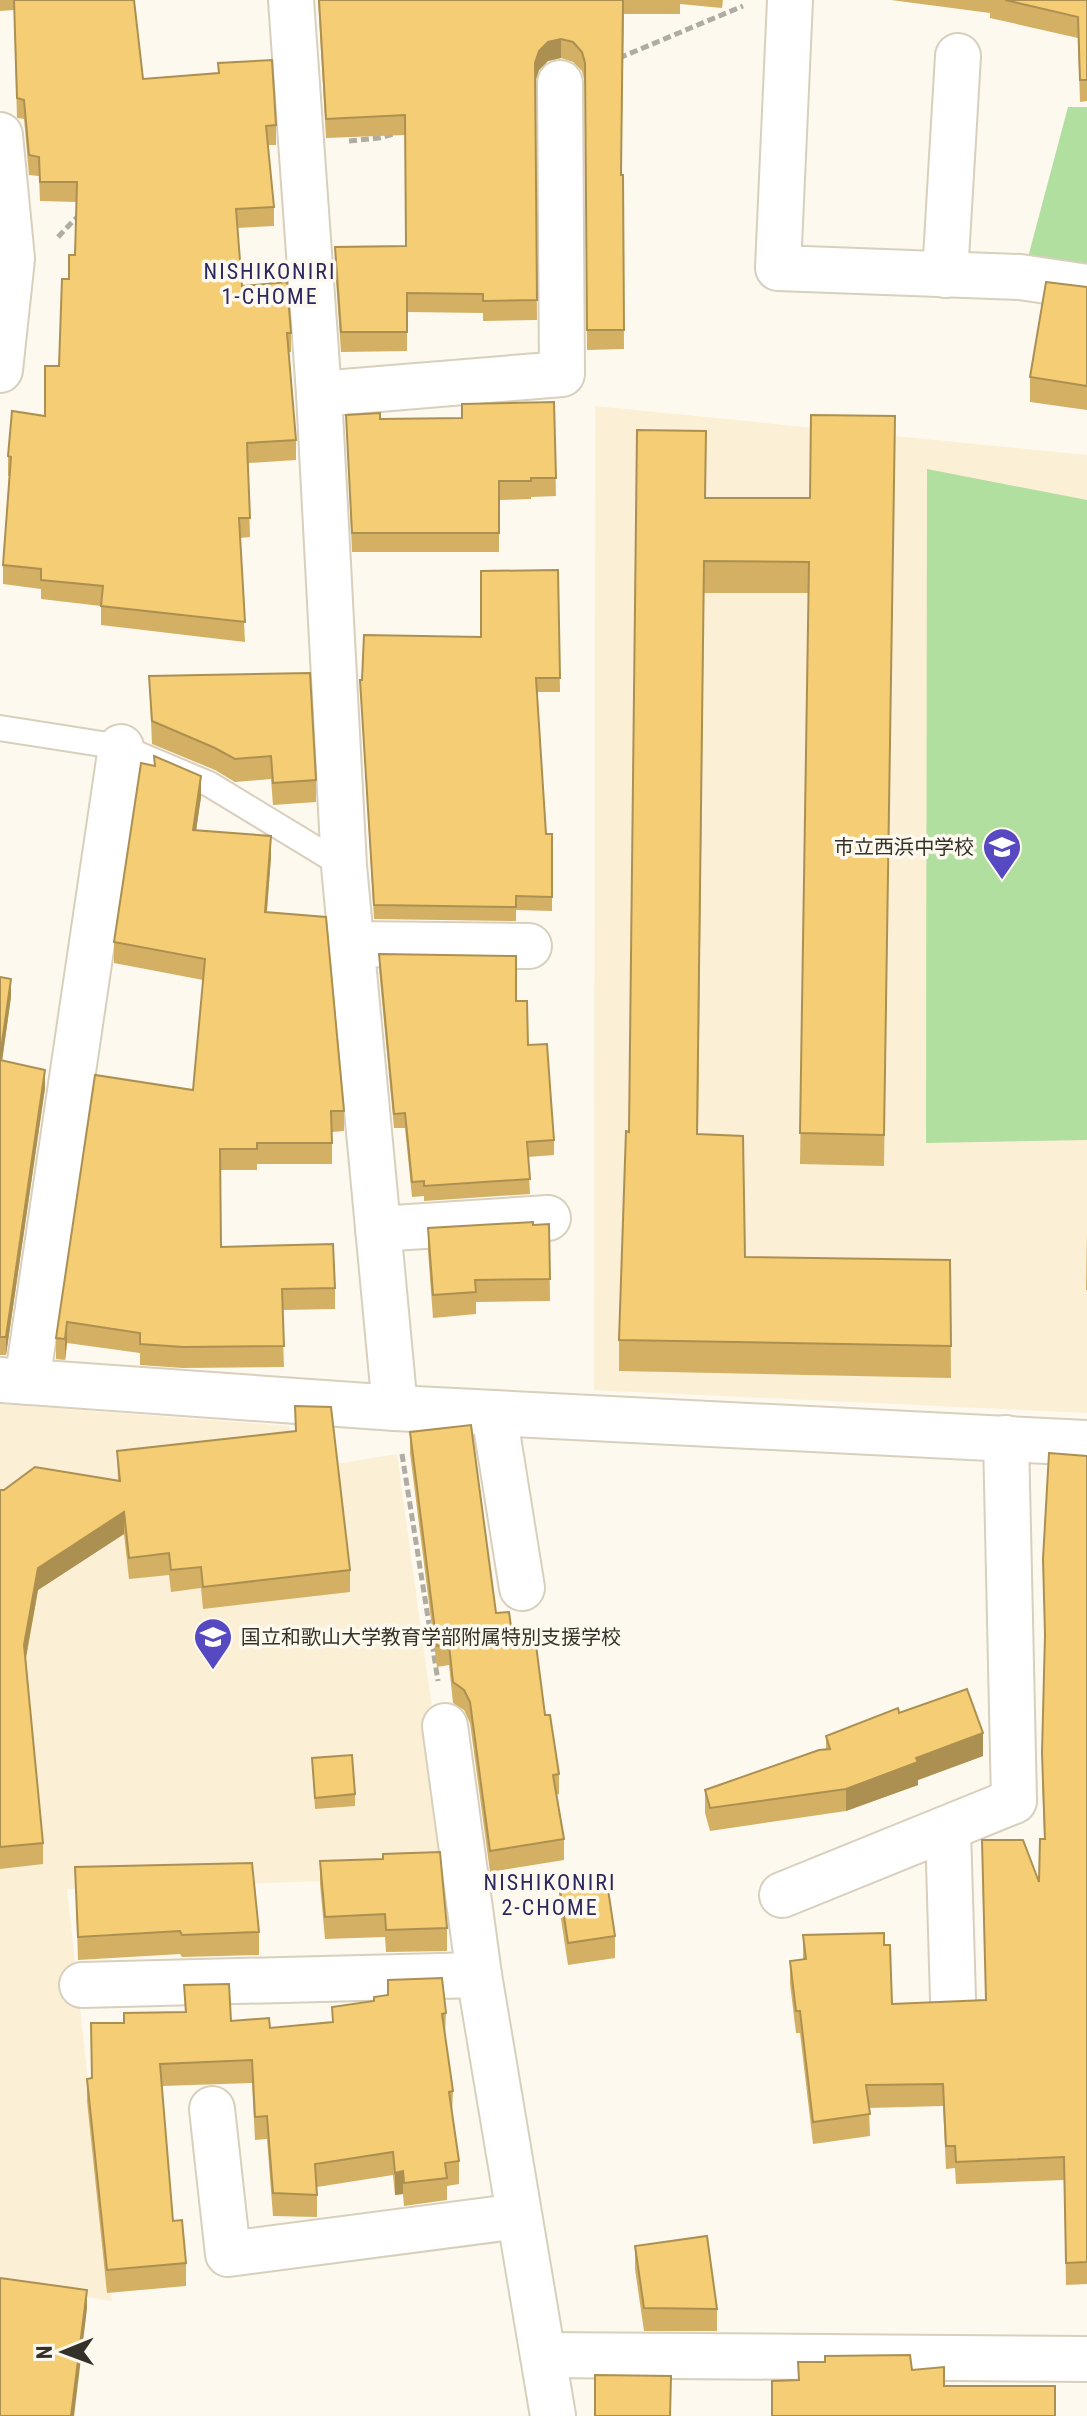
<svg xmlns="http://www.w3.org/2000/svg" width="1087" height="2416" font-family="'Roboto Condensed','Noto Sans JP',sans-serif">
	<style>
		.built { fill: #fbefd5 }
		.green { fill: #b0df9f }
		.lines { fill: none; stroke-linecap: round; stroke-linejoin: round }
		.service-casing { stroke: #d8cfbd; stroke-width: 28 }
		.minor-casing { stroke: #d8cfbd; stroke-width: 48 }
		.path { stroke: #b0aca3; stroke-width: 5; stroke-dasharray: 8 4; stroke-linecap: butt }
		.service { stroke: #fff; stroke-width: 24 }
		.minor { stroke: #fff; stroke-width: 44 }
		.wall { fill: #d3b064 }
		.shaded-wall { fill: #ac9051 }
		.building { fill: #f5cd74; stroke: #ac9051; stroke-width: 2 }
		.labels { text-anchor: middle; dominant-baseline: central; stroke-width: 7; stroke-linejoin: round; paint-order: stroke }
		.poi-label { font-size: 20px; fill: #34312a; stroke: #fef9ee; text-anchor: end }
		.neighbourhood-label { font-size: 22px; letter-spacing: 2px; fill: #2b2761; stroke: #fef9ee }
	</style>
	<rect width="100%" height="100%" fill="#fef9ee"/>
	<g class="built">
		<polygon points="595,406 1087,455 1087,1413 594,1390"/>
		<polygon points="0,1404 289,1426 291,1461 337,1464 397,1454 455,1877 67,1889 112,2301 0,2284"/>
	</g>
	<g class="green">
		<polygon points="1068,107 1087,107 1087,268 1027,261"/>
		<polygon points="927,469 1087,500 1087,1140 926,1143"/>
	</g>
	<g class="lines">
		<g class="service-casing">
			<polyline id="service" points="0,728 121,747 209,784 344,866"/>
		</g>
		<g class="minor-casing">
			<g id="minor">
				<polyline points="291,0 319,394 344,866 395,1408"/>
				<polyline points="790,0 778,268 1020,277 1087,287"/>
				<polyline points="0,135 12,259 0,370"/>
				<polyline points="945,275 958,56"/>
				<polyline points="319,394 562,374 560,83"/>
				<polyline points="351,944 529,946"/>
				<polyline points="378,1229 548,1218"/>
				<polyline points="0,1380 395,1408 1087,1443"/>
				<polyline points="27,1382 121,747"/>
				<polyline points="494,1413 522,1588"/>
				<polyline points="445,1726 479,1975 553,2416"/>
				<polyline points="948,1829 953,1999"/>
				<polyline points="782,1895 1014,1801 1006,1438"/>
				<polyline points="82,1985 479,1975"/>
				<polyline points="212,2109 228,2254 519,2216"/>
				<polyline points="543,2355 1087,2359"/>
			</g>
		</g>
		<g class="path">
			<polyline points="619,58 743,6"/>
			<polyline points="349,141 379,138 394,134"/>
			<polyline points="58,237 79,215"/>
			<polyline points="402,1454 438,1681"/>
		</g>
		<use href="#service" class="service"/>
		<use href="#minor" class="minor"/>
	</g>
	<g class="wall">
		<polygon points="0,0 134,0 143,79 276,125 276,145 268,145 274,207 274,226 237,228 242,286 291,333 291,352 289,352 296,440 296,460 248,463 250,537 240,538 245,642 101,625 101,606 41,599 41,589 3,584 3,565 9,476 8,476 8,456 45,416 59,366 69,279 75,255 77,202 40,201 39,176 29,175 24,119 17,118 14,10 0,11"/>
		<polygon points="318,0 723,0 722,8 680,4 680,14 624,14 621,175 623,175 624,349 587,350 585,83 582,71 573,62 561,58 548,61 539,70 535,82 537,320 483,321 483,313 407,312 407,351 341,352 335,266 335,247 406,246 405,135 326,138"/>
		<polygon points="891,0 1087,0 1087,101 1080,102 1078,38 990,18 990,13"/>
		<polygon points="1083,287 1087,287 1087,410 1030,402 1030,377"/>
		<polygon points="554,402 556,496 531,497 531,499 499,500 499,552 352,552 346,415 380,419 462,418"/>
		<polygon points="895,416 884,1166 800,1164 809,593 704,593 698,1134 745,1257 950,1260 951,1378 619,1371 619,1340 629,1132 705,498 810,498"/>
		<polygon points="558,570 560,692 537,692 546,834 552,834 552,911 516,910 516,921 374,919 360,680 481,637"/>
		<polygon points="149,676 316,780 316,802 273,805 271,779 235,782 215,770 152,744"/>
		<polygon points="201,797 196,831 271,857 267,912 344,1111 344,1131 332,1132 332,1164 257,1164 257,1170 220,1170 221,1247 335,1288 335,1309 282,1310 284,1367 183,1368 140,1365 140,1353 67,1343 65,1360 56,1359 56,1338 193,1090 203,980 114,963 114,942"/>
		<polygon points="379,954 516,1001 554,1140 554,1155 528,1157 530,1194 424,1201 424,1196 412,1197 405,1128 394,1128 379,969"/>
		<polygon points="0,977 11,997 2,1061 45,1088 6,1355 0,1355"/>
		<polygon points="549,1224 550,1301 476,1302 476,1314 433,1318 428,1251 428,1228"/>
		<polygon points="1087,1232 1087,1290 1086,1290"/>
		<polygon points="410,1432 496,1613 514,1648 545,1715 559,1774 559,1794 556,1795 564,1839 564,1860 490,1872 470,1723 464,1710 453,1703 449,1665 437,1667 410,1453"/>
		<polygon points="117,1451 350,1570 350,1592 203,1609 201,1588 171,1592 169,1575 129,1579 124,1534 38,1590 26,1659 43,1843 43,1864 0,1869 0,1490 118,1481"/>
		<polygon points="1087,1456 1087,2284 1066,2285 1064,2180 956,2184 955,2168 946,2169 943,2106 869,2108 870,2136 813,2144 800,2033 796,2033 790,1984 790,1961 803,1960 803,1935 884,1945 892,2004 986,2000 1039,1882 1044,1839 1042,1775 1045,1648 1043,1559"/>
		<polygon points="899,1713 983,1756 918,1780 918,1785 846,1811 710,1831 705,1813 705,1790 826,1749 826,1736"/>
		<polygon points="312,1758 355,1794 355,1806 315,1809"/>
		<polygon points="320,1861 447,1928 447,1951 386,1952 385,1937 325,1939 320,1884"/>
		<polygon points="75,1867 259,1932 259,1955 182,1957 180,1954 78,1960"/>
		<polygon points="559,1883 615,1936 615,1958 568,1965 559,1906"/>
		<polygon points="184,1985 231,2021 270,2028 332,2023 332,2007 446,2013 445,2036 453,2091 452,2114 459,2161 459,2184 447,2186 447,2200 404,2206 403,2194 395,2195 393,2175 317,2187 317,2217 273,2216 267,2139 255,2140 252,2083 162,2086 173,2221 186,2263 186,2286 107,2293 87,2101 87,2079 91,2078 124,2023 185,2012"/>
		<polygon points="635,2246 717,2309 717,2331 644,2331 635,2269"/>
	</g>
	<g class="shaded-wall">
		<polygon points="561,39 561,58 548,61 539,70 535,82 535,63 539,51 548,42"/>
		<polygon points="201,776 201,797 193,851 193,830"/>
		<polygon points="271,836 271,857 265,933 265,912"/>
		<polygon points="11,979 11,997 0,1075 0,1057"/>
		<polygon points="45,1070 45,1088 6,1355 6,1337"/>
		<polygon points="67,1322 67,1343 65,1360 65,1339"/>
		<polygon points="124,1512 124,1534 38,1590 24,1667 24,1645 38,1568"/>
		<polygon points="983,1733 983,1756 918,1780 918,1785 846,1811 846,1789 916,1758"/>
		<polygon points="403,2171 403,2194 395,2195 395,2173"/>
		<polygon points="87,2290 87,2309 74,2416 71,2416"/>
	</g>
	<g class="building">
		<polygon points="14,0 134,0 143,79 219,73 218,63 272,60 276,125 266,126 274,207 236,209 242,286 287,282 291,333 287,333 296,440 247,443 250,518 239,518 245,622 101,606 103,586 41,580 41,569 3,565 11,457 8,456 12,411 45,416 45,366 59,366 62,279 69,279 69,255 75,255 77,182 40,182 39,157 29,155 24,100 17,98"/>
		<polygon points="319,0 623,0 621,175 623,175 624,330 587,330 585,63 582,52 573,42 561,39 548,42 539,51 535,63 537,300 483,301 483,294 407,293 407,332 341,332 335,247 406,246 405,115 326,119"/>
		<polygon points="1005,0 1087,0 1087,80 1080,80 1078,17"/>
		<polygon points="1046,282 1087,287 1087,386 1030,377"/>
		<polygon points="554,402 556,478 531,478 531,481 499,481 499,533 352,533 346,415 380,413 380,419 462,418 462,404"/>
		<polygon points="811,415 895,416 884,1135 800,1133 809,562 704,561 697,1134 743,1136 745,1257 950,1260 951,1346 619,1340 626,1131 629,1132 637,430 706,431 705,498 810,498"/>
		<polygon points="558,570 560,678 536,678 546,834 552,834 552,897 516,896 516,907 374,905 360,680 362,680 364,635 481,637 481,571"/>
		<polygon points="310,673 316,780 273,783 271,756 235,759 215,748 152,721 149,676"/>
		<polygon points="154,756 201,776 193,830 271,836 265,912 326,917 344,1111 331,1111 332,1143 257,1143 257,1149 220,1149 221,1247 333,1244 335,1288 282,1289 284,1346 183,1347 140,1344 140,1333 67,1322 65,1339 56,1338 95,1075 193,1090 205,959 114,942 141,763 155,766"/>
		<polygon points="379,954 516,956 516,1001 527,1001 528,1045 547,1044 551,1100 554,1140 527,1142 530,1179 424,1186 424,1181 412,1182 405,1113 394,1114"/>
		<polygon points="0,977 11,979 0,1057"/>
		<polygon points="0,1060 45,1070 6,1337 0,1337"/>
		<polygon points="533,1222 533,1225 549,1224 550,1279 475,1280 476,1292 433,1295 428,1228"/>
		<polygon points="295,1406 331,1407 350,1570 203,1587 201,1567 171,1570 169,1553 129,1558 124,1512 38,1568 24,1645 43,1843 0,1847 0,1490 4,1490 35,1467 120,1481 117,1451 296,1431"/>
		<polygon points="471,1425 496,1613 509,1612 514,1648 536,1645 545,1715 550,1715 559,1774 553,1775 564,1839 490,1851 470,1702 464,1690 453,1682 449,1645 437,1646 410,1432"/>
		<polygon points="1049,1453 1087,1456 1087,2262 1066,2263 1064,2157 956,2162 955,2146 946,2146 943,2084 866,2085 870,2114 813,2122 800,2011 796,2011 790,1961 806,1959 803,1935 884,1933 884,1945 890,1945 892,2004 986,2000 982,1840 1023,1840 1039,1882 1040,1839 1045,1839 1042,1753 1045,1635 1043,1559"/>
		<polygon points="967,1689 983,1733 916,1758 918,1762 846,1789 710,1808 705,1790 819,1750 830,1749 826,1736 898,1708 899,1713"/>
		<polygon points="352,1755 355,1794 315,1798 312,1758"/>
		<polygon points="440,1852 447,1928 386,1930 385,1914 325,1917 320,1861 383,1859 383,1854"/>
		<polygon points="252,1863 259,1932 182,1935 180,1931 78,1937 75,1867"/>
		<polygon points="606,1876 615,1936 568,1943 559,1883"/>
		<polygon points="442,1978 446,2013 442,2014 453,2091 449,2092 459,2161 445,2163 447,2178 404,2183 403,2171 395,2173 393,2152 315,2164 317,2195 273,2193 267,2116 255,2117 252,2060 160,2064 173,2221 182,2220 186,2263 107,2270 87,2079 92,2078 91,2023 124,2023 124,2013 186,2012 184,1985 229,1984 231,2021 269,2018 270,2028 333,2022 332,2007 374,2001 374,1997 388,1995 388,1980"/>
		<polygon points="707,2236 717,2309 644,2308 635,2246"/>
		<polygon points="0,2278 87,2290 71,2416 0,2416"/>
		<polygon points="910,2355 912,2370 944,2367 944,2386 1055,2386 1055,2416 772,2416 772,2381 799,2380 798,2362 825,2362 825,2356"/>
		<polygon points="595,2375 671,2376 670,2416 595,2416"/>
	</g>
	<defs>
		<g id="school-pin" transform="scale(2)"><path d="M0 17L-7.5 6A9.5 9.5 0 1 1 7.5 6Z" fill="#5649c1" stroke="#fef9ee"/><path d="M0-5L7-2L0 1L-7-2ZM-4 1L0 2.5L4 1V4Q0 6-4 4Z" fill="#fff"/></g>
	</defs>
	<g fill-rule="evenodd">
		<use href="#school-pin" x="1002" y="847"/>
		<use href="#school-pin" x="213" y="1637"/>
	</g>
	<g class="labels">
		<g class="poi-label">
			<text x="974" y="847">市立西浜中学校</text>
			<text x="241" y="1637" text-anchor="start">国立和歌山大学教育学部附属特別支援学校</text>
		</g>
		<g class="neighbourhood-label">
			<text x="270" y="271">NISHIKONIRI<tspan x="270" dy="25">1-CHOME</tspan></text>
			<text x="550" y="1882">NISHIKONIRI<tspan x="550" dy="25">2-CHOME</tspan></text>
		</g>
	</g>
	<g transform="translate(64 2352) rotate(269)" stroke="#fef9ee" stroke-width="6" paint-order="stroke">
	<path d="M0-6L14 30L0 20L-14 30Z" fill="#34312a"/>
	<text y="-12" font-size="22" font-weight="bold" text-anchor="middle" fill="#34312a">N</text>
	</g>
</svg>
